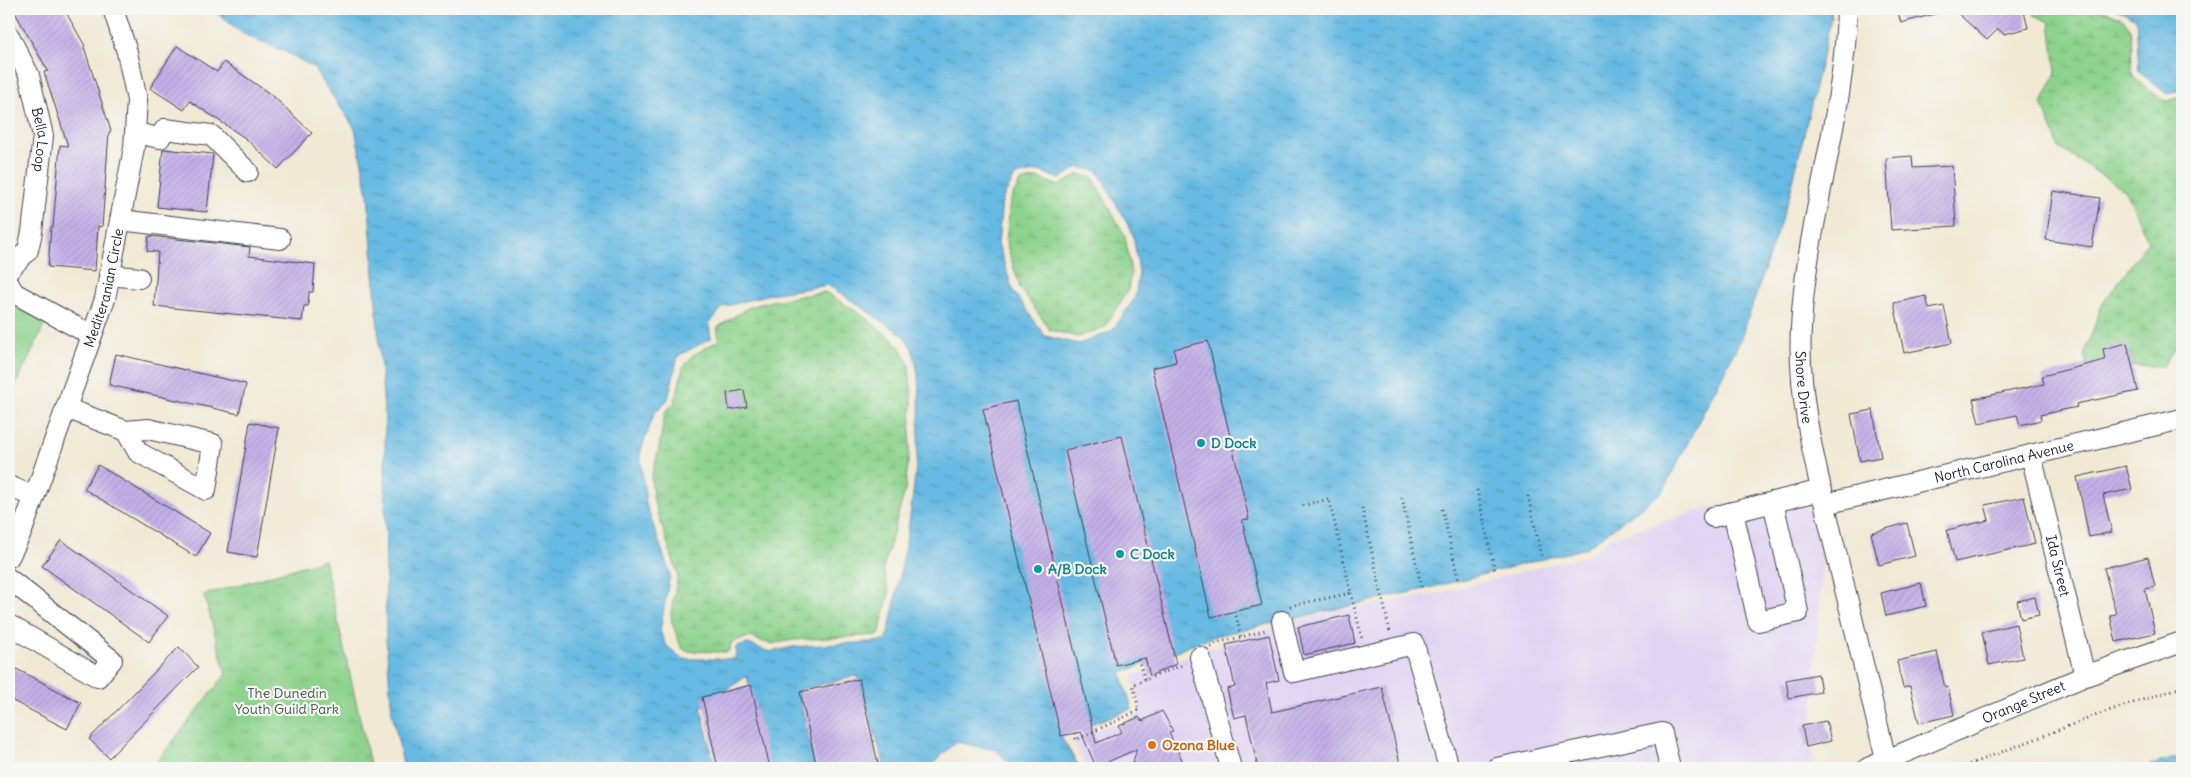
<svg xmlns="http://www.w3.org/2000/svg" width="2191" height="777" font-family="Delius,sans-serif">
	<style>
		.built { fill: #e1d4f3 }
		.wetland { fill: url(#wetland-marsh); stroke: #587a64 }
		.park { fill: url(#park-tufts); stroke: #587a64 }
		.pitch { fill: #8ed38d; stroke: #587a64 }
		.water { fill: url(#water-ripples); stroke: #446e8e; fill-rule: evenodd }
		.building { fill: url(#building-hatch) }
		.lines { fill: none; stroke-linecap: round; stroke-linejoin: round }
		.minor-casing { stroke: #414052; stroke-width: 22 }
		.path { stroke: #414052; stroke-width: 3; stroke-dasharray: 1 4; stroke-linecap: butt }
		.minor { stroke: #fff; stroke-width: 20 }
		.culture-dot { fill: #0f9aa8; stroke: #f6f6f2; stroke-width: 2 }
		.food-dot { fill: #e8710a; stroke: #f6f6f2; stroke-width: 2 }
		.labels { text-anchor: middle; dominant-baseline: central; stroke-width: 4.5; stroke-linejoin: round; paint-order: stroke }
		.street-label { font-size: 14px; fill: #22223b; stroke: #f6f6f2 }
		.culture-label { font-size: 14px; font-weight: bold; fill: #0d838f; stroke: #f6f6f2; text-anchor: start }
		.park-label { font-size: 14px; fill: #425754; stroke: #f6f6f2 }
		.food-label { font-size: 14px; font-weight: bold; fill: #c56008; stroke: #f6f6f2; text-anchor: start }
	</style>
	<defs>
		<pattern id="wetland-marsh" width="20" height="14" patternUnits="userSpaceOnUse" patternTransform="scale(1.25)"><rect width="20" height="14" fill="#8ed38d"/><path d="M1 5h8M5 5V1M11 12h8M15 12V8" fill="none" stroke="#7ab57b"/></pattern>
		<pattern id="park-tufts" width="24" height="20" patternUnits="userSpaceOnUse" patternTransform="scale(1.25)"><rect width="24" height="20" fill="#8ed38d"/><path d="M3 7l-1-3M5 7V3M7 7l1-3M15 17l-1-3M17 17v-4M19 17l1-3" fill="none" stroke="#7ab57b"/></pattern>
		<pattern id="water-ripples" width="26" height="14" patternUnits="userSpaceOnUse" patternTransform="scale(1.25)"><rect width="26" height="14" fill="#66b9e2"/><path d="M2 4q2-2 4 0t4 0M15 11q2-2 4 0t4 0" fill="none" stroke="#5496b8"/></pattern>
		<pattern id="building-hatch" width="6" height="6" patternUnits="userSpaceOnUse" patternTransform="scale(1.25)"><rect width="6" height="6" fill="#c4b1e8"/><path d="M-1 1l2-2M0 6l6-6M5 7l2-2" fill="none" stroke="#a898c8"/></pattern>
	</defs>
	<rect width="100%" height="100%" fill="#f6f6f2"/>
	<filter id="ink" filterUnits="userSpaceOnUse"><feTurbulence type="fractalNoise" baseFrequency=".02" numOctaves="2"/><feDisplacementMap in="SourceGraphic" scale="10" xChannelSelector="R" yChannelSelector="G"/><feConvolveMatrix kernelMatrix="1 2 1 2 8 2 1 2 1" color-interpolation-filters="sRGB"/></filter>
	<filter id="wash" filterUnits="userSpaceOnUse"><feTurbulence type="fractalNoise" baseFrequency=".0096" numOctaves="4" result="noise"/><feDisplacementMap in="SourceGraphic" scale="20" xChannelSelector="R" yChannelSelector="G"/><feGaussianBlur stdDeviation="1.12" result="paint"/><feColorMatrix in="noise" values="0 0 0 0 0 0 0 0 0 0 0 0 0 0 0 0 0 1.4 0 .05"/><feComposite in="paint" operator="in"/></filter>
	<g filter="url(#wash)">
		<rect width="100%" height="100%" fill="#f1e9d4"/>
		<g class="built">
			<polygon points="1812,486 1823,538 1811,746 1815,768 1240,768 1207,648 1222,647 1221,642 1305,618 1351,608 1431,595 1588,555 1611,538 1696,511"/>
			<polygon points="1189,655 1221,768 1089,768 1071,739 1112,724 1113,727 1141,712 1132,676"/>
		</g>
		<g class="wetland">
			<path d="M2037,9C2059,9 2122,2 2130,30C2133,43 2131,59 2132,73L2134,78L2161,99L2166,101L2182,97V339L2163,366L2087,365L2084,355L2102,305L2148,241L2126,191L2059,148L2042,103L2056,72L2050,22L2034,15Z"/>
			<polygon points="1079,174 1093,178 1125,236 1131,273 1128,290 1105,327 1078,337 1050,330 1020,288 1006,242 1010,201 1020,182 1038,178 1059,186"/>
			<polygon points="825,292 859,313 891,338 903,351 909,365 912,403 909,454 905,490 883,569 889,593 879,635 793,640 770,644 749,637 732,642 728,652 686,651 681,647 672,622 671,612 678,575 654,502 651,477 659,449 665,412 675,402 683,368 692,356 716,342 719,338 717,328 747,308 771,301"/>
		</g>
		<polygon class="park" points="324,560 371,768 152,768 226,674 204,595"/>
		<polygon class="pitch" points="9,304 46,322 9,399"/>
		<g class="water">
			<path d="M212,9H1830L1831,18L1790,194L1741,339L1663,491L1586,548L1434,587L1215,636L1121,673L1132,709L1060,735L1080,768H1015L996,750L956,742L928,768H873L884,763L857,676L798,690L815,768H769L747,676L701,707L715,768H404L392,713L386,640L385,424L368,194L355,129L313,67L284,51L243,34ZM1078,167L1098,171L1133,234L1139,272L1135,298L1112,331L1079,344L1045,336L1013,291L998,244L1002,200L1015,176L1039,171L1060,179ZM828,285C848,298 868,311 888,325C893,329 902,333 906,339C940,378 900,589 886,641L793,647L770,652L748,644L736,647L735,659H683L667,646L660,631L670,574L646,504L640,453L654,414L668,399L678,356L711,338L709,324L723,307L770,294Z"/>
			<polygon points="2117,9 2182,9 2182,90 2167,94 2139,72 2136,18"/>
			<polygon points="2182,756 2182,768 2139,768"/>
		</g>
		<g id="blocks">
			<g class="building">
				<polygon points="13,9 64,9 85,46 84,47 111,131 109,132 102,227 98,226 95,271 48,267 51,227 53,227 60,145 68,146 44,72 48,71"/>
				<polygon points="1897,9 1938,9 1938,13 1901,23"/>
				<polygon points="1953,9 2020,9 2024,12 2028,28 2004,34 1998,29 1987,40"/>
				<polygon points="177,46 217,72 224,62 273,96 312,133 278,169 245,138 190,101 184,110 150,88"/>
				<polygon points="163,149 213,154 207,212 157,207"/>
				<polygon points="1912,156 1913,168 1952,166 1956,226 1891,230 1886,158"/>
				<polygon points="2053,191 2100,198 2092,247 2046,240"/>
				<polygon points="149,236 250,247 249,256 315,264 313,292 309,292 308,306 304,306 302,321 154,306 158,252 147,251"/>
				<polygon points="1926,296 1929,309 1944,306 1952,343 1904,353 1894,303"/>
				<polygon points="1208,341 1249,519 1242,520 1262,605 1211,617 1152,368 1176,362 1174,349"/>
				<polygon points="2127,343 2138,391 2076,404 2077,407 2040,415 2041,420 2020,425 2017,415 1979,423 1973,399 2044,384 2042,376 2105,360 2103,349"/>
				<polygon points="116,354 246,384 239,414 109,385"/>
				<polygon points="744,390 747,407 729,410 727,393"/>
				<polygon points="1016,401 1096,743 1122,732 1119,726 1139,717 1142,721 1162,711 1173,731 1169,733 1186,768 1131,768 1137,749 1096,767 1081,732 1061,736 983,409"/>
				<polygon points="1873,410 1881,457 1860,461 1851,414"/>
				<polygon points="250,422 279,428 257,557 228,552"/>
				<polygon points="1122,436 1176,664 1150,676 1145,658 1116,665 1065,450"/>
				<polygon points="98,465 210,533 196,557 84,489"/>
				<polygon points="2126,466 2132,489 2103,495 2112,532 2089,537 2077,477"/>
				<polygon points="2024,497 2035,544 1955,562 1947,530 1989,520 1985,505"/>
				<polygon points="1907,523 1915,556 1879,565 1871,533"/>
				<polygon points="61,540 168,616 149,642 42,566"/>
				<polygon points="2148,557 2155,587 2145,589 2155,633 2116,642 2110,615 2116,614 2104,568"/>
				<polygon points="1921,583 1926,606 1886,616 1881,593"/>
				<polygon points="2035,597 2039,615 2021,619 2017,601"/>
				<polygon points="1349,615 1355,643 1304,655 1298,627"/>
				<polygon points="2016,624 2023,658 1989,665 1982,632"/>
				<polygon points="1269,635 1279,680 1266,683 1272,712 1382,687 1401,768 1258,768 1246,715 1234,718 1227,689 1235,687 1226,645"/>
				<polygon points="179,647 198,667 109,758 89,739"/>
				<polygon points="1937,652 1945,688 1948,687 1954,715 1919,723 1910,686 1903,688 1897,661"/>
				<polygon points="9,665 81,703 67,729 9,699"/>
				<polygon points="1818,674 1821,692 1789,698 1786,680"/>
				<polygon points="859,679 879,768 817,768 800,692"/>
				<polygon points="751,685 770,768 718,768 702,697"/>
				<polygon points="1826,721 1831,741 1806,747 1802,726"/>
			</g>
		</g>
	</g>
	<g filter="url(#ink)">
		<use href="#blocks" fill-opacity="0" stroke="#414052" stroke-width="1"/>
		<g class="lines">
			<g class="minor-casing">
				<g id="minor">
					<path id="s1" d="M1847,9C1845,117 1806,220 1801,328C1797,399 1817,471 1833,540C1851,613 1869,687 1886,760"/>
					<path id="s2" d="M9,36L29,75L43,136L32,232L28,250L9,270"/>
					<polyline points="135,133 160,138 165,129 211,135 248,172"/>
					<polyline points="120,220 280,239"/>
					<polyline points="109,275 139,278"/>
					<polyline points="9,284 14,293 91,335"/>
					<polyline points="66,408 126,431 148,429 213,444 206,490 138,452 126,431"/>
					<path id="s3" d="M2031,455L2085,676"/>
					<polyline points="9,486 34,497"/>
					<path id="s4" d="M1825,504L2182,419"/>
					<polyline points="1733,512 1758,621 1798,612 1773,502"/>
					<polyline points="1713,517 1822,490"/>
					<path id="s5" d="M9,557L22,531L105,299L134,148L137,100L127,52L113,9"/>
					<polyline points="9,579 112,660 98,677 9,625"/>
					<polyline points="1282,621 1294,672 1414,644 1449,768"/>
					<polyline points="1200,657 1231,768"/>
					<polyline points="1497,768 1662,733 1670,768"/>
					<path id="s6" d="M1868,768L2085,676L2182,642"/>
				</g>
			</g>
			<g class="path">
				<polyline points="1477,490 1495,571"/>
				<polyline points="1528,496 1542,559"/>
				<polyline points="1402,498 1422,590"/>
				<polyline points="1362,508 1390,632"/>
				<polyline points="1442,509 1459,581"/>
				<polyline points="1351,593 1362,639"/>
				<polyline points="1290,606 1351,593 1329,499 1300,506"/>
				<polyline points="1235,611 1241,637 1266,630"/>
				<polyline points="1211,647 1216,643 1241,637"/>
				<polyline points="1138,659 1145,680 1185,664"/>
				<polyline points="1075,733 1076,740 1139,710 1133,685 1145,680"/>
				<polyline points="1960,768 2105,712 2182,687"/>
			</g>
			<use href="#minor" class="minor"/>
		</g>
	</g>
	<g class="culture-dot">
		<circle cx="1201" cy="443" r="5"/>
		<circle cx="1120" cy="554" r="5"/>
		<circle cx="1038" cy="569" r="5"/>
	</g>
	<circle class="food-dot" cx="1152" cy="745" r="5"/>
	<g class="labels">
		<g class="street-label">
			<text stroke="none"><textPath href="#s2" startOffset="110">Bella Loop</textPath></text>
			<text stroke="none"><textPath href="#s5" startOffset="286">Mediteranian Circle</textPath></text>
			<text stroke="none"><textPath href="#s1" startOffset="382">Shore Drive</textPath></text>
			<text stroke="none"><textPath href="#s4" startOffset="184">North Carolina Avenue</textPath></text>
			<text stroke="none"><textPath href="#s3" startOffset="114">Ida Street</textPath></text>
			<text stroke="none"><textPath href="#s6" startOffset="169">Orange Street</textPath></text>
		</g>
		<g class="culture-label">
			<text x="1211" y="443">D Dock</text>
			<text x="1130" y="554">C Dock</text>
			<text x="1048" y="569">A/B Dock</text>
		</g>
		<g class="park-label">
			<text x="287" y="693">The Dunedin<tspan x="287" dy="16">Youth Guild Park</tspan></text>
		</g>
		<g class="food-label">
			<text x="1162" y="745">Ozona Blue</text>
		</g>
	</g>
	<rect width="2191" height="777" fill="none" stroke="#f6f6f2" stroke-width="30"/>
</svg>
